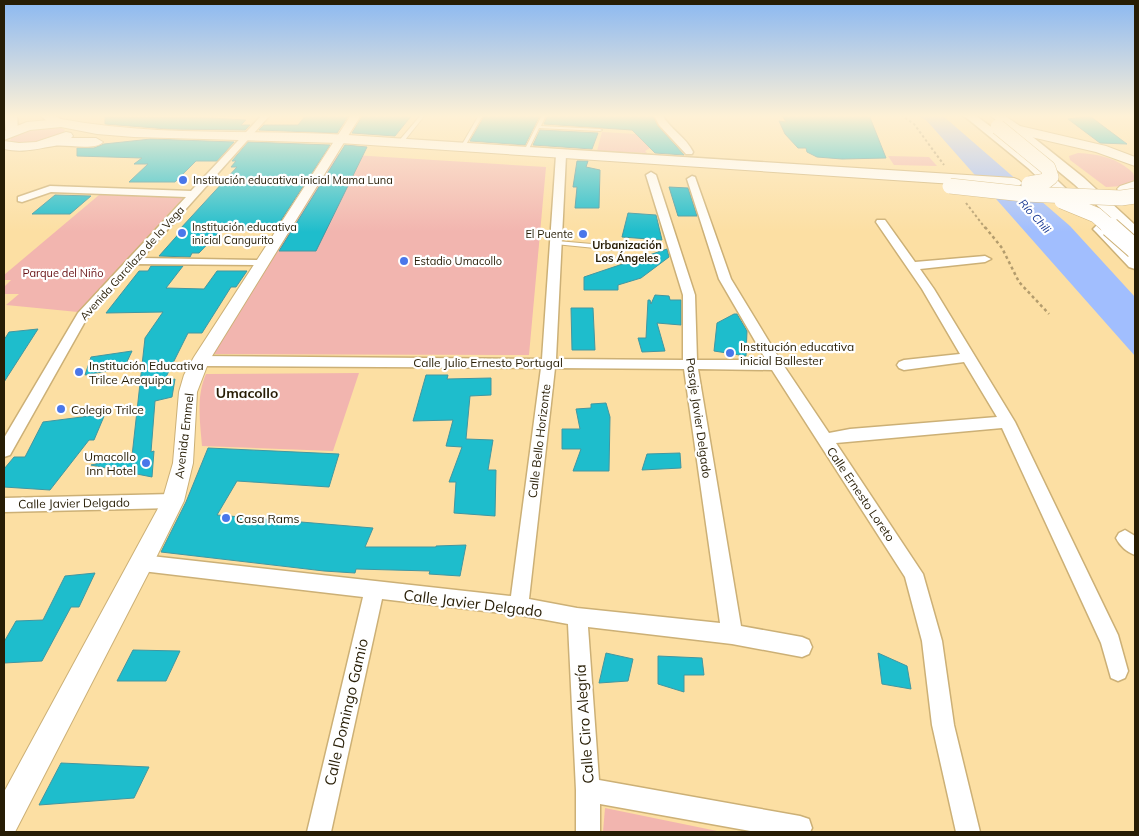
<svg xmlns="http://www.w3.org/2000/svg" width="1139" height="836" font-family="Mulish,sans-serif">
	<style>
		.green { fill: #f2b5af }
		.water { fill: #a1befe }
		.building { fill: #1ebdcc; stroke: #4297a1 }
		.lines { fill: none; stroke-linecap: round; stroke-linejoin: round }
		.service-casing { stroke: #ccb076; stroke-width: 2 }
		.minor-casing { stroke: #ccb076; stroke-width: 3 }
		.tertiary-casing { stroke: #ccb076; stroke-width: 2 }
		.secondary-casing { stroke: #ccb076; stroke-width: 3 }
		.primary-casing { stroke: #ccb076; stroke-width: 2 }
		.path-far1 { stroke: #b39c6d; stroke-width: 2; stroke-dasharray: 2.5 2.5; stroke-linecap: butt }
		.path { stroke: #b39c6d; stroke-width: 2.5; stroke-dasharray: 3 3; stroke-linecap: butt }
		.service { fill: #fff; fill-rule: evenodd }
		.minor { fill: #fff; fill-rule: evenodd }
		.tertiary { fill: #fff; fill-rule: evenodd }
		.secondary { fill: #fff; fill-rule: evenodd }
		.primary { fill: #fff; fill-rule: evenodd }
		.primary-bridge-far1-casing { stroke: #ccb076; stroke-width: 16; stroke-linecap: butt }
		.primary-bridge-casing { stroke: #ccb076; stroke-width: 21; stroke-linecap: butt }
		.primary-bridge-far1 { stroke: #fff; stroke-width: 15 }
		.primary-bridge { stroke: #fff; stroke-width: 19 }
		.poi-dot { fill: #4a77ea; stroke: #fff; stroke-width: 2 }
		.labels { text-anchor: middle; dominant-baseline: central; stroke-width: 4.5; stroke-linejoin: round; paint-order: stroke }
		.far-poi-label { font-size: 11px; fill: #271d05; stroke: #fff; text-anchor: start }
		.far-water-label { font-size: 11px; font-style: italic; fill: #1c3b94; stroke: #fff }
		.far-neighbourhood-label { font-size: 11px; font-weight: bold; fill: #271d05; stroke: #fff }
		.far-street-label { font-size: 11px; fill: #271d05; stroke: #fff }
		.far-park-label { font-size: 11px; fill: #671013; stroke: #fff }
		.poi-label { font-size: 12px; fill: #271d05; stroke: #fff; text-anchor: start }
		.street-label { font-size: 12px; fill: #271d05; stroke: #fff }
		.neighbourhood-label { font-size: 14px; font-weight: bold; fill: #271d05; stroke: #fff }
		.near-street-label { font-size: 15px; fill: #271d05; stroke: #fff }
	</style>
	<rect width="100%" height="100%" fill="#fcdfa3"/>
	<g class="green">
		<path d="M59,126L65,130C56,144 27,143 12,143L10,141C15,125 45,127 59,126Z"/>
		<polygon points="602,132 636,134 650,148 645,151 647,153 597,151"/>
		<path d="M1078,153C1098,154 1118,158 1133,173L1135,179L1125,186L1106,187L1070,160L1069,156Z"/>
		<polygon points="337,154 546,167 529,355 212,354"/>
		<polygon points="888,156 929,157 937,166 894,165"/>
		<polygon points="99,195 184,197 78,312 6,305 19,294 4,294 4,287 11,280 4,280 4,275"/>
		<path d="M359,373L333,451L202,446C200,422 196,396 206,374Z"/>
		<polygon points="605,808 722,832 603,832"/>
	</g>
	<polygon class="water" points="917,115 942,115 1070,226 1135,297 1135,356 927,121"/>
	<g class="building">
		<polygon points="306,115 349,115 337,133 259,130 264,125 298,125"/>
		<polygon points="363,115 412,115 395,136 352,133"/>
		<polygon points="485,115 540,115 525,145 470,141"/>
		<polygon points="548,115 652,115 658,126 684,155 655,153 632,130 544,124"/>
		<polygon points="782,115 869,115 886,158 842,159 817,157 807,152 806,148 798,148 785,134 779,121 786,122"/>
		<polygon points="1090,116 1095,120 1127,144 1100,143 1068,119"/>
		<polygon points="105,117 211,118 246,120 241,125 250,125 245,130 168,129 105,124"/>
		<polygon points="540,130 598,133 592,149 533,145"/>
		<polygon points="151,139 234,142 217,161 196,161 175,182 129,182 148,164 134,164 142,158 77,156 77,148 94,148 104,144"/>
		<polygon points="248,142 330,145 274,231 221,230 199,253 192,253 190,257 159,256 183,229 180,229 237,167 231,167 236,161 232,161"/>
		<polygon points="345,145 367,147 316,251 279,251"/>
		<polygon points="577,161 588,161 586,167 600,170 599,208 575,208 577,187 573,187"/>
		<polygon points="669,187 688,188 697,216 678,216"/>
		<polygon points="55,195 91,196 70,214 32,214"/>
		<polygon points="628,213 656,215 662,240 622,237"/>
		<polygon points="667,249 669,257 641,278 618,285 618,290 584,290 584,277"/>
		<polygon points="151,266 183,266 166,288 204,289 217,271 247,271 236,287 231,287 202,333 188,333 164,381 175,379 172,397 155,401 151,452 154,451 152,477 91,465 132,456 145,338 163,312 106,313 139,271 148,271"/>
		<polygon points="655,295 669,296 670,300 681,300 681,325 657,323 665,351 642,352 638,338 646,338 648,300 650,300 651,304"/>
		<polygon points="571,308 593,308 595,350 572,350"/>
		<polygon points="734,314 737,314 747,331 746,356 714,351 717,323"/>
		<polygon points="38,329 4,382 4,340 9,332"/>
		<polygon points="132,351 124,368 85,375 91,357"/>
		<polygon points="426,375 448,375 447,379 491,378 491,395 470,396 466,439 493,440 488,470 496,470 495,516 454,513 456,482 449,482 462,447 446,446 453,420 413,421"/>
		<polygon points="606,403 610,417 609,471 573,471 581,449 562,449 562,429 580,429 576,409 591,408 591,404"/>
		<polygon points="105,414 94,440 89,440 50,490 4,487 4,469 14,457 25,457 43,422"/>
		<polygon points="208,448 339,454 329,487 237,481 217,515 373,528 365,547 436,547 436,546 466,545 460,576 429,574 430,571 356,569 355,573 324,571 161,552 186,502"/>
		<polygon points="680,453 681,468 642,470 647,454"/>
		<polygon points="95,573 79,607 71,607 42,661 4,663 4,642 16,621 43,620 65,576"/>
		<polygon points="133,650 180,651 166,681 117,681"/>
		<polygon points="606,653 633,659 628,681 599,683"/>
		<polygon points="878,653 907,666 911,689 882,684"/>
		<polygon points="658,656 702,658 704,675 684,675 684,692 658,684"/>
		<polygon points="61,763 149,767 134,798 39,805"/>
	</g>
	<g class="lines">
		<g class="service-casing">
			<g id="service">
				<polygon points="421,115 425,115 401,145 397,145 397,143"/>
				<polygon points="479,115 483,115 464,148 460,149 460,148"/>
				<polygon points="542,115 546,115 541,126 600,129 602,130 600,131 539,128 527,153 523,154 523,153"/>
				<polygon points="557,241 615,246 618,248 615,250 555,244 554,243"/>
			</g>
		</g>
		<g class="minor-casing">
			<g id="minor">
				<polygon points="262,115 270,115 142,258 260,260 266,263 264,265 135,264 87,318 10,455 4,457 4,438 78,313 186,197 51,192 22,202 18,201 18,197 50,186 191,191"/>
				<path d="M654,115H662C670,129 686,137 693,152L692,154H686L659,125Z"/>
				<path d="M561,152L566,155L556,359L683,360V295L646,175L651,172L656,175L695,295L697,360H766L719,279L687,179L692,176L695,177L731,279L782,363L829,433L850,429L997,417L964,362L904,370L899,368L897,365L899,362L904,360L960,354L922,289L876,222L877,220H885L915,262L985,256L991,259L985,262L920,269L934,289L1015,422L1118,635L1128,671L1125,678L1118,681L1111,678L1101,643L1002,428L836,443L923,574L942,641L954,725L980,832H956L932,725L922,641L905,577L772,370L698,369L741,626L802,637L809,640L812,647L809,654L802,657L732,644L588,627L599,780L800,816L809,819L812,828L810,832H756L600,804V832H576V790L568,624L519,615L382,599L331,832H307L363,597L142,571L136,569L133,563L136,557L142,555L511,596L541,368L200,366L195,364L193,361L195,358L200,356L542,359L556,155ZM555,368L684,369L720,623L577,608L529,599Z"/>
				<polygon points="173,494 179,496 181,501 179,506 173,508 4,512 4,498"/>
				<path d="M1125,530L1135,536V555C1127,552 1120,546 1116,538L1119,533Z"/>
			</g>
		</g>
		<g class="tertiary-casing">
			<g id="tertiary">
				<polygon points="351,115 361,115 209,361 197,392 193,463 184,501 150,570 15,832 4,832 4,792 162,501 173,463 179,392 184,375 194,357"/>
				<polygon points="991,115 1003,115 998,118"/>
			</g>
		</g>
		<g class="secondary-casing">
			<g id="secondary">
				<polygon points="5,115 17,115 18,131 16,134 12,135 6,131"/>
				<path d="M41,115H54L67,123L65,125C57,127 44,121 41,115Z"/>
				<polygon points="963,115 975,115 1038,162 1083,205 1085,208 1083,211 1073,211 1028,168"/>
				<polygon points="1015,125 1019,126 1084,178 1135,225 1135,238 1130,236 1074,184 1011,132 1009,129 1011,126"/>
				<polygon points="1101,224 1106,226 1135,255 1135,269 1129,267 1096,232 1093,229 1096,226"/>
			</g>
		</g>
		<g class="primary-casing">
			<g id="primary">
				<polygon points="990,115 1004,115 1020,126 1106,146 1135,157 1135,166 1096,152 1010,132"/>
				<path d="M61,119C155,137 253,129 348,135C570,150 792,164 1014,178L1019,180L1022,183L1019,186L1014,188L340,143L134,137L97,134L61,127L30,130L4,140V131L27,122Z"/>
				<path d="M66,132L71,133L73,136L71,138H96L103,142C96,151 65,144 54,146C36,149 22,153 4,149V141L19,143L36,142Z"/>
				<polygon points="1135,181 1135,191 1125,194 1120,192 1117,189 1120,186"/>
			</g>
		</g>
		<g class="path-far1">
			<polyline points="901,115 914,124 944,165"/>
			<polyline points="966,203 986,229"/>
		</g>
		<polyline class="path" points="985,227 1002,248 1019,282 1049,314"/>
		<use href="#service" class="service"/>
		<use href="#minor" class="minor"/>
		<use href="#tertiary" class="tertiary"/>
		<use href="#secondary" class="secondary"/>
		<use href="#primary" class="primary"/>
		<g class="primary-bridge-far1-casing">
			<g id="primary-bridge-far1">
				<polyline points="998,127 1048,168 1051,177 1046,181 1029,184"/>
				<polyline points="950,186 1024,194 1121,198 1135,196"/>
				<polyline points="1062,201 1096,215 1112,229"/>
			</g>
		</g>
		<g class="primary-bridge-casing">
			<polyline id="primary-bridge" points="1110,227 1135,249"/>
		</g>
		<use href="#primary-bridge-far1" class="primary-bridge-far1"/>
		<use href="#primary-bridge" class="primary-bridge"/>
	</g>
	<linearGradient id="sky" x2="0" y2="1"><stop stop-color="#8bb8f1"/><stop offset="0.5" stop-color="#fef1d6"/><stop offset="1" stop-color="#fef1d6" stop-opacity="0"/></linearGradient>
	<rect width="1139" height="232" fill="url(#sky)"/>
	<g class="poi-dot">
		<circle cx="183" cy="180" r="5"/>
		<circle cx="182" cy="233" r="5"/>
		<circle cx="583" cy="234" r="5"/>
		<circle cx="404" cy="261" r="5"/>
		<circle cx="730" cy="353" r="5"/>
		<circle cx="79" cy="372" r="5"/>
		<circle cx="61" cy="409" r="5"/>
		<circle cx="146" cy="463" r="5"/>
		<circle cx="226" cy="518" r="5"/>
	</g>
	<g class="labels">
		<g class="far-poi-label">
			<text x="193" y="180">Institución educativa inicial Mama Luna</text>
			<text x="192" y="227">Institución educativa<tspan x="192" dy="13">inicial Cangurito</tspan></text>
			<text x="573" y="234" text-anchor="end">El Puente</text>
			<text x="414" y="261">Estadio Umacollo</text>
		</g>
		<g class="far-water-label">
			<text transform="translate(1035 216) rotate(48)">Río Chili</text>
		</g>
		<g class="far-neighbourhood-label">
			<text x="627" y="245">Urbanización<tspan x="627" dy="13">Los Ángeles</tspan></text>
		</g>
		<g class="far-street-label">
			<text transform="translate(132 263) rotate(-48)">Avenida Garcilazo de la Vega</text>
		</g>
		<g class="far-park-label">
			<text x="63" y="273">Parque del Niño</text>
		</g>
		<g class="poi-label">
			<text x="740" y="346">Institución educativa<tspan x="740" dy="14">inicial Ballester</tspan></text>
			<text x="89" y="365">Institución Educativa<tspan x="89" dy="14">Trilce Arequipa</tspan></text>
			<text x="71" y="409">Colegio Trilce</text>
			<text x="136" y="456" text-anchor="end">Umacollo<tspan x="136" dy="14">Inn Hotel</tspan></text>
			<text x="236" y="518">Casa Rams</text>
		</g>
		<g class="street-label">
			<text x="488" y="362">Calle Julio Ernesto Portugal</text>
			<text transform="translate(699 418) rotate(82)">Pasaje Javier Delgado</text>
			<text transform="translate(184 436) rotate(-83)">Avenida Emmel</text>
			<text transform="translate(539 441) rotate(-83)">Calle Bello Horizonte</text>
			<text transform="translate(861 494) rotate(56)">Calle Ernesto Loreto</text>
			<text transform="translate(74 503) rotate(-1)">Calle Javier Delgado</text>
		</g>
		<g class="neighbourhood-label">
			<text x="247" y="393">Umacollo</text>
		</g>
		<g class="near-street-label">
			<text transform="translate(473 603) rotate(7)">Calle Javier Delgado</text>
			<text transform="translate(346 712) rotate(-77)">Calle Domingo Gamio</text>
			<text transform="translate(584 724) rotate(-94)">Calle Ciro Alegría</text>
		</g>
	</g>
	<rect width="1139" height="836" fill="none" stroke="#271d05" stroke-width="10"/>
</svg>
